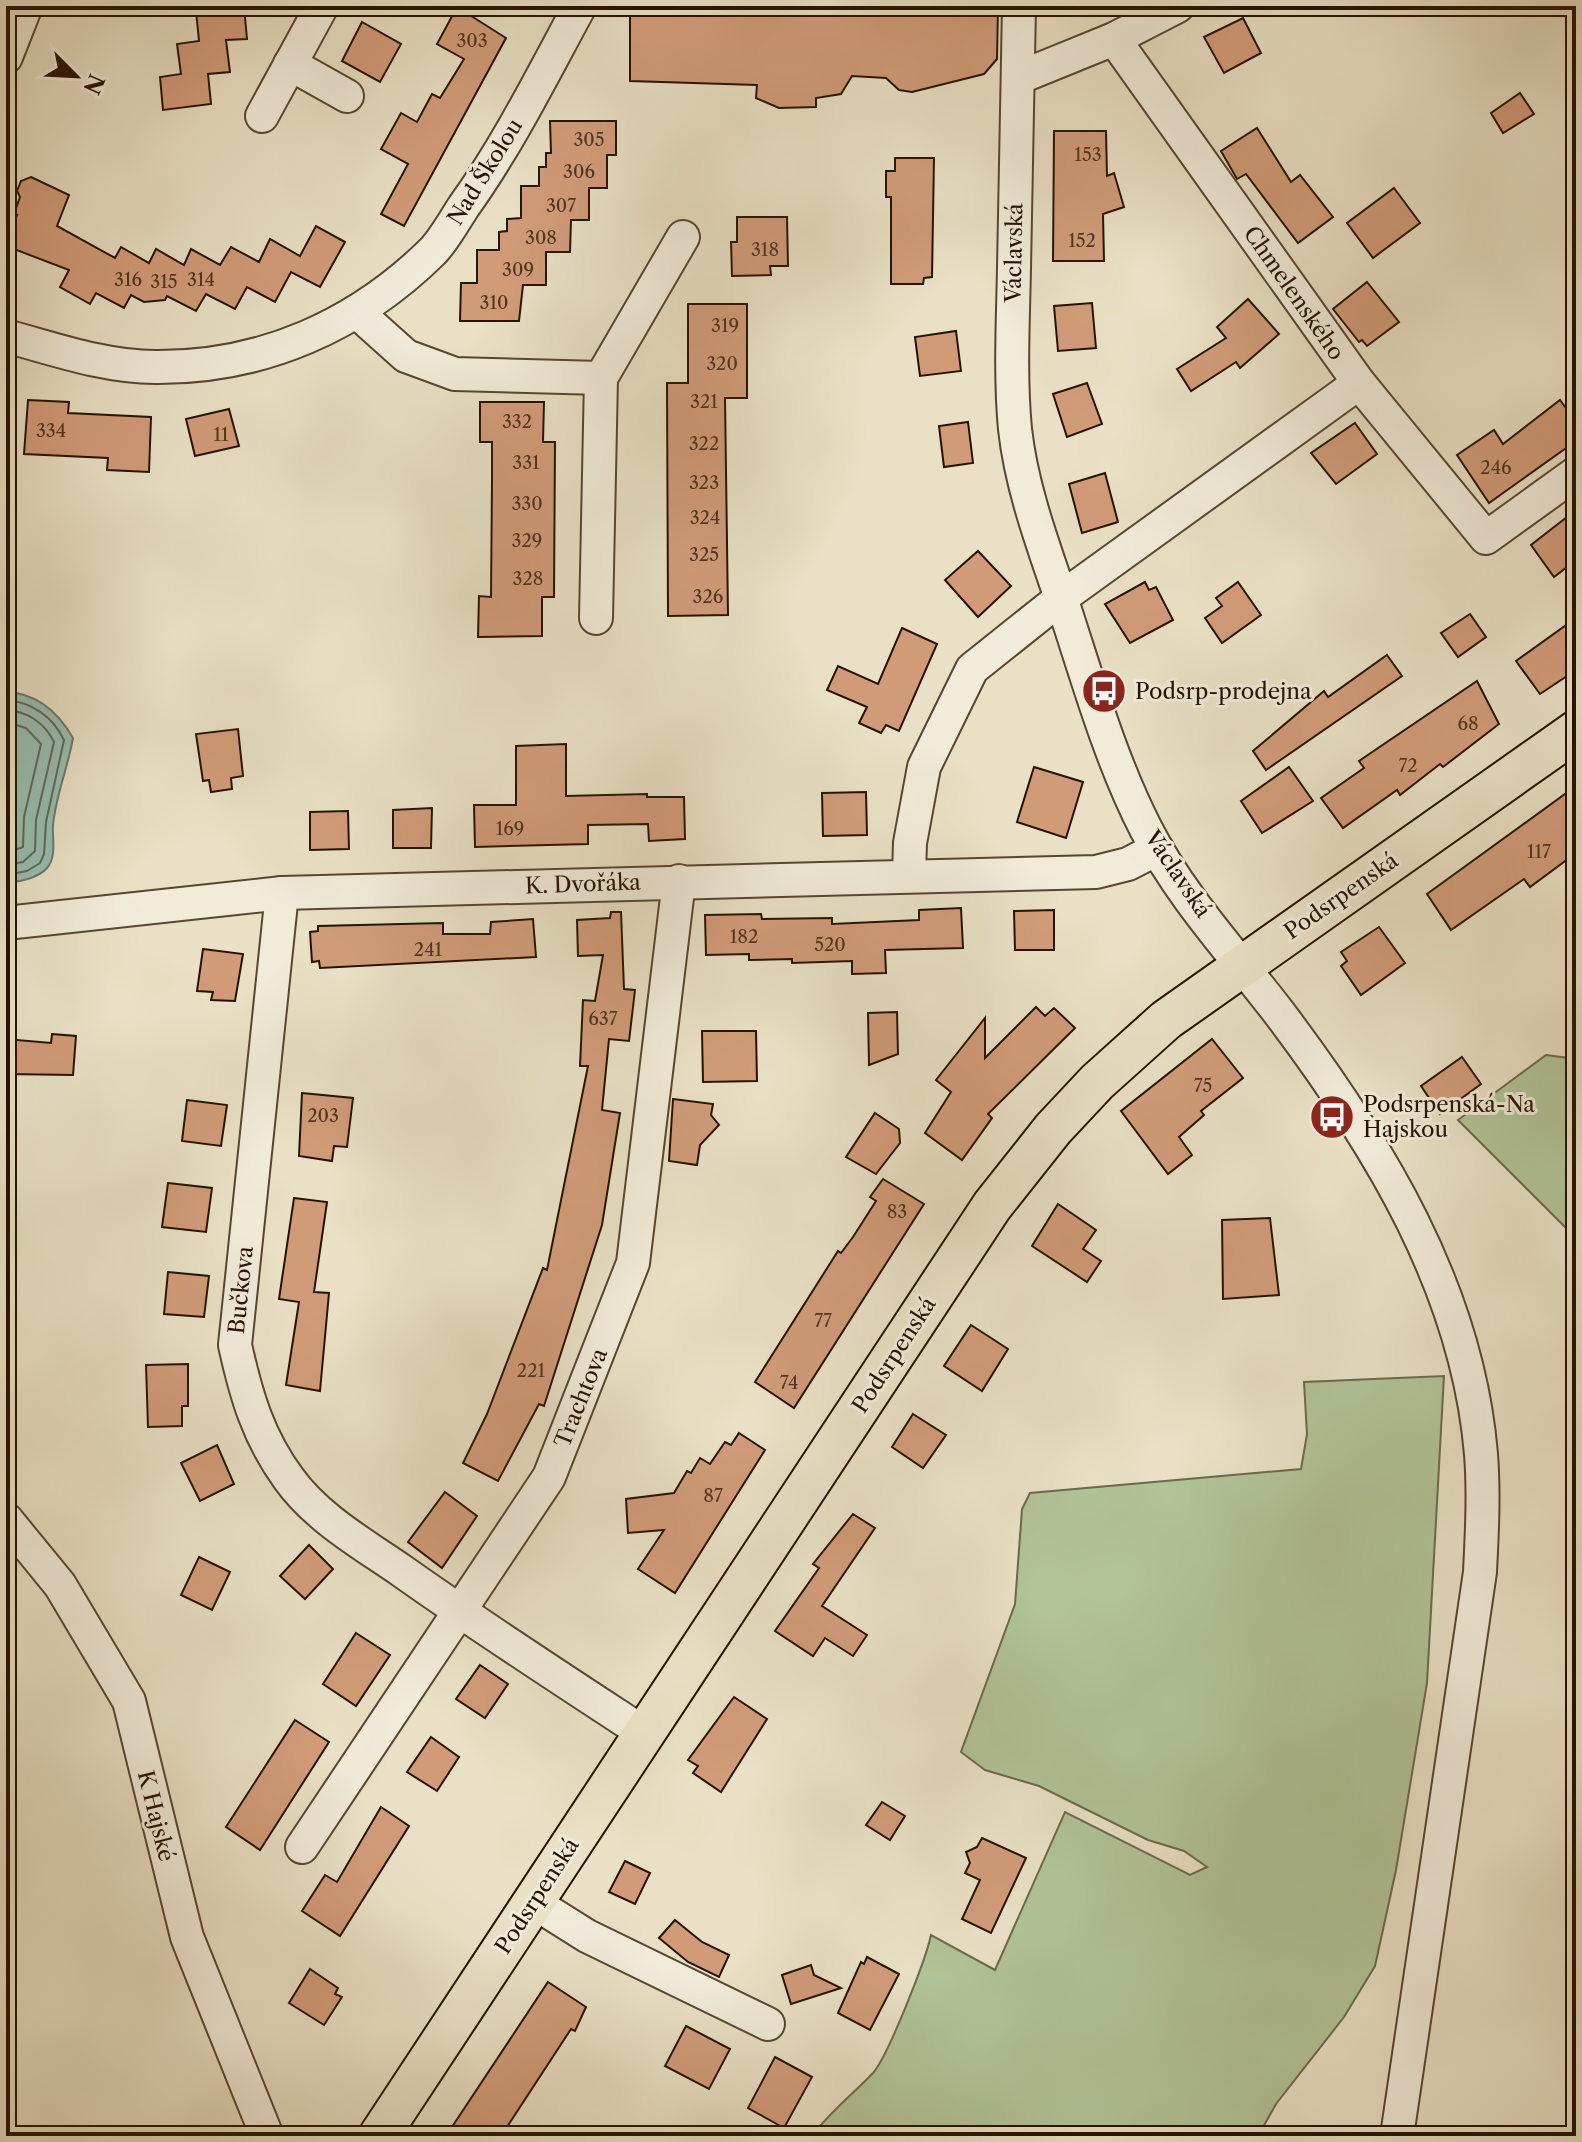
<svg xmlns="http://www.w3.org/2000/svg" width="1582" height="2142" font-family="'Libre Caslon Text',serif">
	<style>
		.green { fill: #b1c398; stroke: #6b6a4c; stroke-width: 2 }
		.water { fill: #97bdb1; stroke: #69796a; stroke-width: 2 }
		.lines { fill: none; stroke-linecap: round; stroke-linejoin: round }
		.shore { stroke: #5e6858; stroke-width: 2 }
		.building { fill: #d19b78; stroke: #251200; stroke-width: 2 }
		.minor-casing { stroke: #564631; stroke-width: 36 }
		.major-casing { stroke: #251200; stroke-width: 44 }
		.minor { stroke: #f1ebd9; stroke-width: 32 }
		.major { stroke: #e9e0c5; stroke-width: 40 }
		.labels { text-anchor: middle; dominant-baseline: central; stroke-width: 6; stroke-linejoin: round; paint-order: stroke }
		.number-label { font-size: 18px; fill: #50341e }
		.street-label { font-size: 22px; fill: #251200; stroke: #f1ebd9 }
		.poi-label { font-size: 22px; fill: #251200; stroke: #f1ebd9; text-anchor: start }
	</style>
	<rect width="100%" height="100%" fill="#e9e0c5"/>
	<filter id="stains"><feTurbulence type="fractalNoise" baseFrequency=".0025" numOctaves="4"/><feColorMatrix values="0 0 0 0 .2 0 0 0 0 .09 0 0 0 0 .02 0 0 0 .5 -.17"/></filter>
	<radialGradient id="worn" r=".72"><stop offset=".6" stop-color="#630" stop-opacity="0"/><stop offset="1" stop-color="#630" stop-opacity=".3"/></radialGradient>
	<g class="green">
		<polygon points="1546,1055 1576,1059 1576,1238 1458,1120"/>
		<path d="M1444,1376L1427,1683L1396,1870L1375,1966L1344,2017L1276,2104L1258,2136H812C830,2112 852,2095 873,2073C888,2056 926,1959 931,1935L995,1970L1065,1812L1190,1875L1207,1867L1184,1851L1148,1840L1039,1786L985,1770L961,1752L1015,1604L1022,1509L1030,1493L1301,1469L1307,1434L1304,1382Z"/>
	</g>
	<path class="water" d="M6,692C37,693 58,712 73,738C68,767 56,795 53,825C52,839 57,856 47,868C38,878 18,883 6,882Z"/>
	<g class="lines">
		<g class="shore">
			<path d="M6,700C32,702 53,717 64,740L46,822L44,854L40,863L27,871L6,875"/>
			<path d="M6,710C27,711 45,723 54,742L36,820L35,851L23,862L6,865"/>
			<polyline points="6,722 26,728 41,744 24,817 23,847 6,853"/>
		</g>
	</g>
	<g class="building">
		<polygon points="217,6 244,6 247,39 226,40 230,72 208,74 211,104 163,110 160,77 181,74 177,44 199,41 196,11"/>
		<polygon points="630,6 998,6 997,59 984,74 912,92 899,90 886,78 852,76 841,94 816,98 816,107 779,108 756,98 757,85 630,81"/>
		<polygon points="457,7 506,38 404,226 381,214 408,164 381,149 401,113 417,122 432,94 440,98 464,59 437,44"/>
		<polygon points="1243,18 1261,53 1224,73 1204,37"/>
		<polygon points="362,22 401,44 380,82 342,61"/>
		<polygon points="1520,93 1534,114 1503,133 1491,113"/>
		<polygon points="550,121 616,121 616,155 607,155 607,188 589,188 589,220 571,220 570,252 546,252 546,285 523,285 519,321 460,321 461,283 477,283 477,250 499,250 499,232 507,231 507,219 521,218 521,186 539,186 539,167 546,167 546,153 551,153"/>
		<polygon points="1257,128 1291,182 1300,175 1333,217 1298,243 1246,174 1237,179 1221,151"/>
		<polygon points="1054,131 1106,131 1107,176 1114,173 1124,207 1103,214 1104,261 1053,261"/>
		<polygon points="895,158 934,158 932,277 924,278 923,284 891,284 891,197 886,197 886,171 895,171"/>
		<polygon points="31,177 69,195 57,226 115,258 121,247 149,263 156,249 184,265 191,249 220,265 231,247 259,262 270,239 300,256 316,226 345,242 320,287 291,272 275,302 247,287 235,309 206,294 196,311 167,296 165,300 144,302 131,295 124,308 96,293 90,304 60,287 69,270 6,246 17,215 14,214 20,197 17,191 21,181"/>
		<polygon points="1394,188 1420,223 1373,258 1347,223"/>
		<polygon points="737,217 787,217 788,266 770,266 771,275 732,276 731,242 737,242"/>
		<polygon points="1367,282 1399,322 1367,346 1362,340 1359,342 1333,309"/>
		<polygon points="1248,299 1279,334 1240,368 1236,362 1191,391 1177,369 1226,338 1217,327"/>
		<polygon points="1092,303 1096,348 1058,351 1054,306"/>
		<polygon points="688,304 747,304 747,398 725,398 728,615 668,616 667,383 688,383"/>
		<polygon points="956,331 961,371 920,376 915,337"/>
		<polygon points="1087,383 1102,424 1067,437 1053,394"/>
		<polygon points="28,400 69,402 68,413 151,417 149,472 107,470 108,458 24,454"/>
		<polygon points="1560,400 1576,422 1576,441 1489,503 1457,455 1494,430 1503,444"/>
		<polygon points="480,402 544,402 543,442 555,442 554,597 542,597 542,636 478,637 479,596 491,597 492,481 492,442 480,442"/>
		<polygon points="229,409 239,446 195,456 186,419"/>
		<polygon points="968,422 973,463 944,467 939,426"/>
		<polygon points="1355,423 1377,454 1336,484 1311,453"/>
		<polygon points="1105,473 1118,522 1082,533 1069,484"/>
		<polygon points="1576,510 1576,560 1554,577 1531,545"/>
		<polygon points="978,551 1011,586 978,617 945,580"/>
		<polygon points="1145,582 1149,590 1156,587 1173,620 1130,643 1105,604"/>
		<polygon points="1238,582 1261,615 1222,643 1205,618 1222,606 1216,598"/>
		<polygon points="1470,614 1486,637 1458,657 1441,633"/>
		<polygon points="1576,618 1576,670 1540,694 1516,661"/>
		<polygon points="902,628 937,644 899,731 886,725 881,733 859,723 867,707 827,690 838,666 878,684"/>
		<polygon points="1387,655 1402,676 1266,770 1253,751 1324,691 1328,697"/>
		<polygon points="1477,681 1499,724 1443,767 1440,764 1400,795 1397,790 1343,828 1321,798 1364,768 1359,761"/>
		<polygon points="238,729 243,776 231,778 232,789 211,792 209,780 203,781 196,734"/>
		<polygon points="566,744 566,796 647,794 647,797 684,797 685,839 649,841 648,824 588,825 588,844 475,847 474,805 516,805 516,746"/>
		<polygon points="1034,767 1083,782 1066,838 1017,822"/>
		<polygon points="1289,767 1313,801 1262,833 1241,801"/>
		<polygon points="1576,786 1576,853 1530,887 1524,879 1451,930 1427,894"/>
		<polygon points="866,792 867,835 823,836 822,793"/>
		<polygon points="432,808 431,848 393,848 393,810"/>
		<polygon points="348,811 349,849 310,850 310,812"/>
		<polygon points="961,908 963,948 885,950 886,973 852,974 852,961 792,963 792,959 749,960 749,954 706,955 705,915 761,914 762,919 832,918 832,924 919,920 919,910"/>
		<polygon points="1054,910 1054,950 1015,950 1014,911"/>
		<polygon points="611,912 621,912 624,989 635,990 629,1041 609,1039 602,1110 620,1113 602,1225 544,1406 539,1404 498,1481 463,1463 487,1414 543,1268 547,1270 588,1066 580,1066 583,1000 595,1001 603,955 578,956 577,920 610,918"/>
		<polygon points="533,919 536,957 320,968 319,961 312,962 310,932 318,931 318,926 443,923 443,934 490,934 491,922"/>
		<polygon points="1379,927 1405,963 1361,995 1341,966 1347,961 1341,952"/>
		<polygon points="203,949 243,954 235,1001 211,1000 213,992 197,991"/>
		<polygon points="1036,1007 1045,1016 1054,1008 1075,1028 988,1114 992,1118 962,1160 925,1133 951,1092 936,1080 985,1018 985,1058"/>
		<polygon points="897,1012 898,1054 869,1065 868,1013"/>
		<polygon points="702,1031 756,1031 757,1081 703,1082"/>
		<polygon points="52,1034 76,1036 73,1075 6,1074 6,1039 51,1043"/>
		<polygon points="1212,1039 1243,1078 1201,1111 1204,1115 1179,1137 1192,1155 1168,1174 1121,1111"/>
		<polygon points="1462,1057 1481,1084 1440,1114 1421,1086"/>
		<polygon points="302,1093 353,1098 347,1147 334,1146 332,1161 299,1156"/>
		<polygon points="673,1099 713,1104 711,1115 719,1125 700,1145 697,1165 669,1161"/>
		<polygon points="187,1100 227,1105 221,1146 182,1141"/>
		<polygon points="875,1113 899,1129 900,1143 876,1174 846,1157"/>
		<polygon points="883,1179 924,1204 794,1408 755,1382 838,1251 841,1253 853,1237 876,1201 870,1197"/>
		<polygon points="168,1183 212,1188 206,1232 162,1227"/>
		<polygon points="294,1198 327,1202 314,1292 329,1293 320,1391 286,1385 299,1302 279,1299"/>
		<polygon points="1058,1204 1096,1230 1083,1249 1101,1261 1087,1282 1032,1246"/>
		<polygon points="1270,1218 1279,1295 1223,1299 1222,1220"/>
		<polygon points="168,1272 209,1276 204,1317 164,1314"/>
		<polygon points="971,1325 1008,1349 982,1391 944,1366"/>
		<polygon points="188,1364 188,1406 182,1406 182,1426 148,1427 146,1365"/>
		<polygon points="913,1414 946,1435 923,1468 892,1447"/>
		<polygon points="739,1433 765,1450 675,1593 638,1569 664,1530 628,1533 626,1499 674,1493 687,1471 691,1473 700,1458 710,1464 725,1442 731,1445"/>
		<polygon points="217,1445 234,1484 200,1501 181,1463"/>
		<polygon points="445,1492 477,1516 442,1568 408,1542"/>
		<polygon points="853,1514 875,1528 822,1606 867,1635 853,1656 825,1638 813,1656 775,1631 819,1568 813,1564"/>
		<polygon points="309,1545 333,1569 305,1599 280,1576"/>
		<polygon points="199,1557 230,1572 212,1610 181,1595"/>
		<polygon points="356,1633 390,1655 356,1706 323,1684"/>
		<polygon points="480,1665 508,1684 485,1718 456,1699"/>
		<polygon points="734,1697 767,1719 721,1792 693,1773 698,1766 688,1760"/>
		<polygon points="295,1720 329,1742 260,1850 226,1827"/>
		<polygon points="431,1737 459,1757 437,1791 407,1772"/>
		<polygon points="882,1802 905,1816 890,1840 866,1825"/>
		<polygon points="381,1807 409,1826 340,1936 302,1911 325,1875 337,1882"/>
		<polygon points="982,1838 1026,1858 991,1933 962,1919 980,1880 965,1873 970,1863 966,1852 977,1847"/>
		<polygon points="625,1861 650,1873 635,1904 609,1892"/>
		<polygon points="675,1920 702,1942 729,1955 719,1977 688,1962 659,1938"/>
		<polygon points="867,1957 899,1974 870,2030 838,2013 861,1962 864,1964"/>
		<polygon points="811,1965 814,1975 841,1988 791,2004 782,1975"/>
		<polygon points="310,1969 338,1988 335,1994 342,1997 324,2025 289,2003"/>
		<polygon points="548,1982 586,2007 575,2031 571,2029 501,2136 446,2136"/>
		<polygon points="686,2026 730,2049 709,2089 665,2066"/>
		<polygon points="775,2057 812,2077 784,2128 748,2108"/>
	</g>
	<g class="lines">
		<g class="minor-casing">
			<g id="minor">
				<path d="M1019,6C1018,93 1015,181 1014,268C1013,321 1010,376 1015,429C1022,493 1047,555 1067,616C1090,687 1112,763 1146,829C1180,896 1235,955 1280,1014C1378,1144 1467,1288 1481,1454C1484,1493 1482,1532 1480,1572L1397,2136"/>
				<polyline points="1114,39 1359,383 1486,538 1576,473"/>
				<polyline points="6,57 26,6"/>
				<polyline points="290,64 347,96"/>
				<polyline points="1018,78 1114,39 1178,6"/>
				<polyline points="262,116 322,6"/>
				<polyline points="358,313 406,356 455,374 601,378"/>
				<path d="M6,336C54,349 105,367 155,367C262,368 357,326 433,251C445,238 454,221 464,206C509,143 543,74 580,6"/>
				<polyline points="596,618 601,378 683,237"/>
				<polyline points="909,874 910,843 924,767 972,669 1061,598 1359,383"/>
				<path d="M282,893L235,1345C246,1395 258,1437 289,1479C317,1518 363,1544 402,1571C481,1627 563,1680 644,1733"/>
				<polyline points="6,923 282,893 1096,872 1128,864 1157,849"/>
				<polyline points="6,1519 60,1585 129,1701 187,1937 267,2136"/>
				<polyline points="302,1847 549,1477 633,1263 679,881"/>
				<polyline points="533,1902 587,1936 768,2024"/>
			</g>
		</g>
		<g class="major-casing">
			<polyline id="major" points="379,2136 992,1206 1053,1129 1097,1082 1166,1020 1576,731"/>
		</g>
		<use href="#minor" class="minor"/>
		<use href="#major" class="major"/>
	</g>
	<defs>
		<g id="bus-disc" transform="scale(2.3)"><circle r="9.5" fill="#8f2418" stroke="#f1ebd9"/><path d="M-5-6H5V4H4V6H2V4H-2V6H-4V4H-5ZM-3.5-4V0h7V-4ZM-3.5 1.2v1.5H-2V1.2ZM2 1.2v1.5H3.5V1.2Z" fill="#fff"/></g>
	</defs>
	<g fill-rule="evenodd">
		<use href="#bus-disc" x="1104" y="691"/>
		<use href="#bus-disc" x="1332" y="1117"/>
	</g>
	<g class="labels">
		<g class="number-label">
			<text x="472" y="41">303</text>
			<text x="589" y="140">305</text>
			<text x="1088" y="155">153</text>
			<text x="579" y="172">306</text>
			<text x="561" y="206">307</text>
			<text x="541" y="238">308</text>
			<text x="1082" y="241">152</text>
			<text x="765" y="250">318</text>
			<text x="518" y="270">309</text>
			<text x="128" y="280">316</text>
			<text x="201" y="280">314</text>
			<text x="164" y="282">315</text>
			<text x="494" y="303">310</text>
			<text x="725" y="326">319</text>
			<text x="722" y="364">320</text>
			<text x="704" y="402">321</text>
			<text x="517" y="422">332</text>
			<text x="51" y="431">334</text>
			<text x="221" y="435">11</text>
			<text x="704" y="444">322</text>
			<text x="526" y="463">331</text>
			<text x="1496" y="468">246</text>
			<text x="704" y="483">323</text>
			<text x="527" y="504">330</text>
			<text x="705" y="518">324</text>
			<text x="527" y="541">329</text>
			<text x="704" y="555">325</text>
			<text x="528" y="579">328</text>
			<text x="708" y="597">326</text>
			<text x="1468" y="724">68</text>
			<text x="1408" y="766">72</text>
			<text x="510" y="829">169</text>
			<text x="1539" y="852">117</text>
			<text x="744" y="937">182</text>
			<text x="830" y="945">520</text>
			<text x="428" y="950">241</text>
			<text x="603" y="1019">637</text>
			<text x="1203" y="1086">75</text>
			<text x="323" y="1116">203</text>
			<text x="897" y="1212">83</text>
			<text x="823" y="1321">77</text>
			<text x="531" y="1371">221</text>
			<text x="789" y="1383">74</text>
			<text x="713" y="1496">87</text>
		</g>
		<g class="street-label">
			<text transform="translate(485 172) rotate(-58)">Nad Školou</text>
			<text transform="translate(1014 253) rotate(-89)">Václavská</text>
			<text transform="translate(1294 293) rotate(55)">Chmelenského</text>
			<text transform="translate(1178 874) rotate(56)">Václavská</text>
			<text transform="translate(583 884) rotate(-2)">K. Dvořáka</text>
			<text transform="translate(1341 896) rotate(-35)">Podsrpenská</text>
			<text transform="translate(241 1290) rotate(-84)">Bučkova</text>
			<text transform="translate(894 1355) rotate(-57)">Podsrpenská</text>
			<text transform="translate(581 1398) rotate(-68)">Trachtova</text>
			<text transform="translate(156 1816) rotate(76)">K Hajské</text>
			<text transform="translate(537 1896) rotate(-57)">Podsrpenská</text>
		</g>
		<g class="poi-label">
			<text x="1135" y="691">Podsrp-prodejna</text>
			<text x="1363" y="1104">Podsrpenská-Na<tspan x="1363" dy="25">Hajskou</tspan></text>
		</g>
	</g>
	<rect width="1582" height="2142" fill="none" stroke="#e9e0c5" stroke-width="32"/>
	<rect x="8" y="8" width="1566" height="2126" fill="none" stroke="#251200" stroke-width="4"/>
	<rect x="16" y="16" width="1550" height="2110" fill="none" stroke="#251200" stroke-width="2"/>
	<g transform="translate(76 76) rotate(114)" stroke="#f1ebd9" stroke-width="6" paint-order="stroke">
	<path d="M0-6L14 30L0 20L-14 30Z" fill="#251200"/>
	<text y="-12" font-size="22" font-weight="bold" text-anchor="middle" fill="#251200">N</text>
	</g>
	<rect width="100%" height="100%" filter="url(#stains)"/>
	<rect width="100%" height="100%" fill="url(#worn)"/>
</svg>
